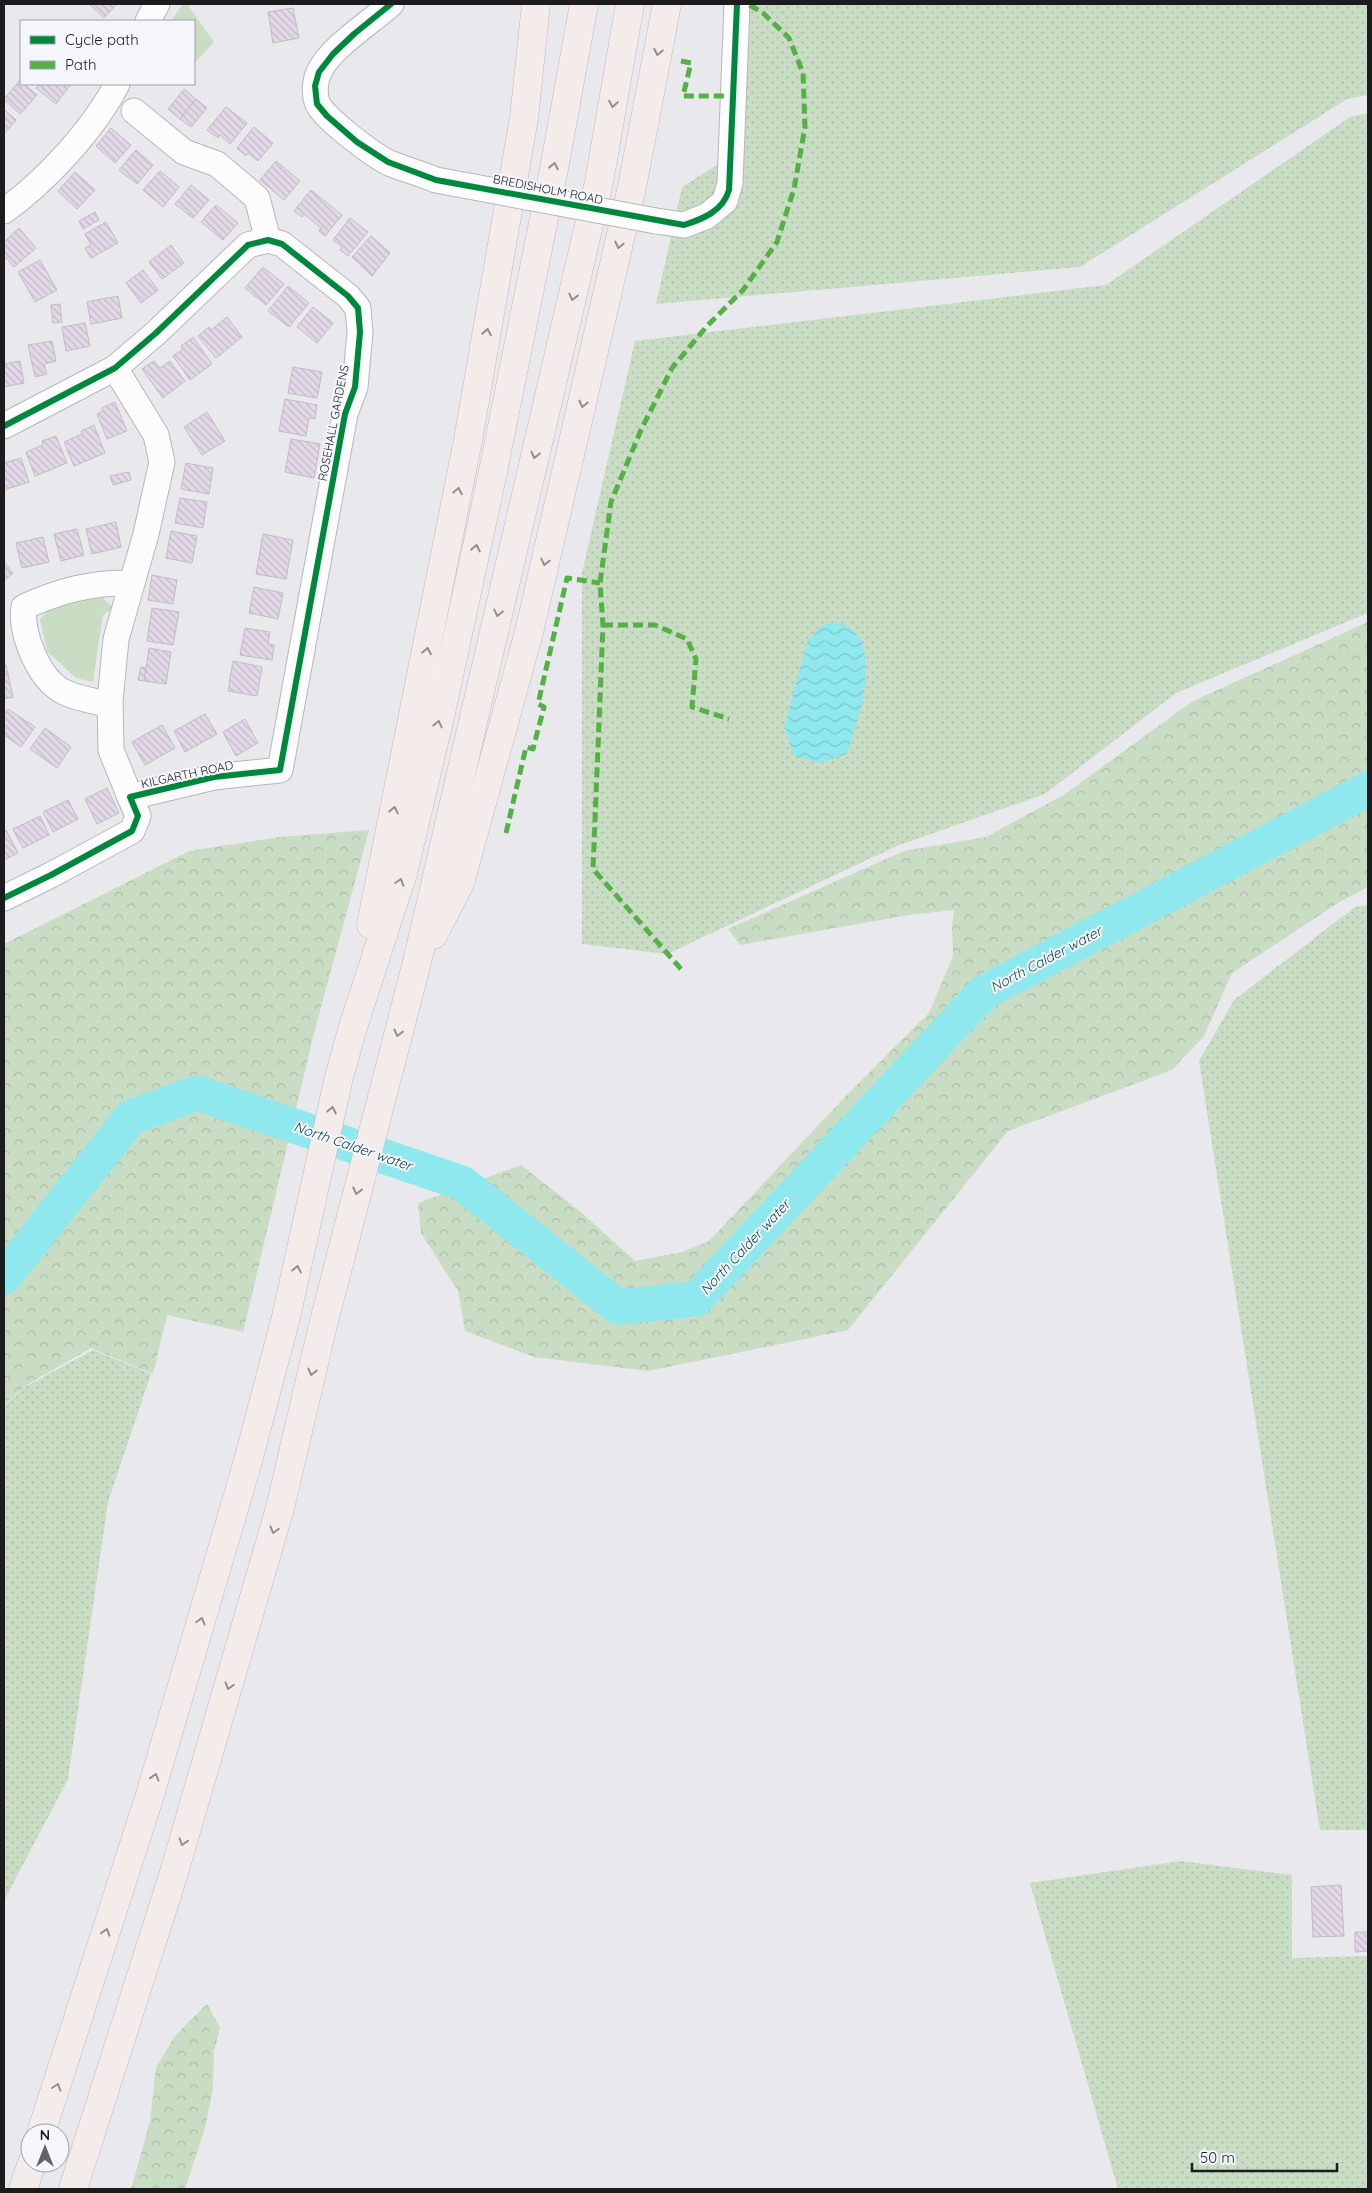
<svg xmlns="http://www.w3.org/2000/svg" width="1372" height="2193" font-family="Quicksand,sans-serif">
	<style>
		.grass { fill: url(#grass-dots) }
		.forest { fill: url(#forest-crowns) }
		.green { fill: #c9dcc4 }
		.water { fill: url(#water-waves) }
		.lines { fill: none; stroke-linecap: round; stroke-linejoin: round }
		.river { stroke: #8fe8ee; stroke-width: 35 }
		.building { fill: url(#building-back-hatch); stroke: #bebec0 }
		.minor-casing { stroke: #b7b7b9; stroke-width: 27 }
		.highway-casing { stroke: #c0b9b9; stroke-width: 29 }
		.minor { stroke: #fcfcfc; stroke-width: 25 }
		.highway { stroke: #f3ecea; stroke-width: 28 }
		.minor-bridge-casing { stroke: #b7b7b9; stroke-width: 27; stroke-linecap: butt }
		.minor-bridge { stroke: #fcfcfc; stroke-width: 25 }
		.quiet { stroke: #55b145; stroke-width: 5; stroke-dasharray: 10 5; stroke-linecap: butt }
		.cycleway-casing { stroke: #f5f6fb; stroke-width: 9 }
		.cycleway { stroke: #00873e; stroke-width: 6 }
		.oneway { stroke: #928e8e }
		.labels { text-anchor: middle; dominant-baseline: central; stroke-width: 4; stroke-linejoin: round; paint-order: stroke }
		.street-label { font-size: 12px; fill: #1c1c1e; stroke: #f5f6fb }
		.water-label { font-size: 14px; font-style: italic; fill: #0c484a; stroke: #f5f6fb }
	</style>
	<defs>
		<pattern id="grass-dots" width="8" height="8" patternUnits="userSpaceOnUse" patternTransform="scale(1.25)"><rect width="8" height="8" fill="#c9dcc4"/><path d="M2 2h.1M6 6h.1" fill="none" stroke="#acbca8" stroke-width="1.8" stroke-linecap="round"/></pattern>
		<pattern id="forest-crowns" width="20" height="18" patternUnits="userSpaceOnUse" patternTransform="scale(1.25)"><rect width="20" height="18" fill="#c9dcc4"/><path d="M2 6a3 3 0 1 1 6 0M12 15a3 3 0 1 1 6 0" fill="none" stroke="#acbca8"/></pattern>
		<pattern id="water-waves" width="16" height="10" patternUnits="userSpaceOnUse" patternTransform="scale(1.25)"><rect width="16" height="10" fill="#8fe8ee"/><path d="M0 5q4-4 8 0t8 0" fill="none" stroke="#7bc6cc"/></pattern>
		<pattern id="building-back-hatch" width="6" height="6" patternUnits="userSpaceOnUse" patternTransform="scale(1.25)"><rect width="6" height="6" fill="#e3d8e8"/><path d="M-1 5l2 2M0 0l6 6M5-1l2 2" fill="none" stroke="#c2b9c7"/></pattern>
	</defs>
	<rect width="100%" height="100%" fill="#e9e9ed"/>
	<g class="grass">
		<polygon points="744,4 1368,4 1368,95 1347,99 1080,267 656,304 682,187 737,152"/>
		<polygon points="1368,113 1368,613 1176,693 1045,794 899,845 667,954 582,944 582,573 635,341 1106,285 1350,117"/>
		<polygon points="1368,905 1368,1830 1320,1830 1199,1061 1234,1000 1355,907"/>
		<polygon points="93,1350 151,1374 108,1502 68,1779 4,1901 4,1405 27,1386"/>
		<polygon points="1181,1861 1292,1875 1292,1958 1368,1956 1368,2189 1118,2189 1030,1883"/>
	</g>
	<g class="forest">
		<polygon points="1368,622 1368,887 1338,903 1232,973 1204,1036 1172,1070 1008,1131 848,1330 648,1371 534,1357 465,1331 458,1291 421,1233 418,1203 521,1165 581,1212 635,1261 682,1252 709,1241 842,1100 929,1013 953,956 952,926 954,910 909,915 740,945 728,929 904,851 986,837 1065,794 1193,701"/>
		<polygon points="369,830 314,1033 243,1332 167,1315 153,1374 91,1348 30,1383 4,1404 4,944 189,851 280,837"/>
		<polygon points="207,2004 220,2028 214,2051 213,2088 205,2128 185,2189 131,2189 150,2122 156,2068 175,2036"/>
	</g>
	<g class="green">
		<polygon points="183,4 187,4 214,42 194,63 194,21 171,21"/>
		<path d="M102,597L113,608L103,615L93,682L76,678L47,651L40,620C51,601 82,601 102,597Z"/>
	</g>
	<path class="water" d="M839,622C848,627 859,633 862,643C874,678 857,720 847,754L820,763L794,756L784,727L808,640L823,625Z"/>
	<g class="lines">
		<polyline class="river" points="4,1277 131,1117 197,1093 462,1183 618,1307 696,1299 984,992 1368,789"/>
	</g>
	<g class="building">
		<polygon points="89,4 117,4 104,18"/>
		<polygon points="293,8 299,38 273,43 268,12"/>
		<polygon points="20,80 21,84 24,84 37,95 20,114 4,99"/>
		<polygon points="40,84 71,84 56,104 36,88"/>
		<polygon points="184,89 196,99 180,119 168,109"/>
		<polygon points="196,99 207,108 191,127 180,119"/>
		<polygon points="226,107 247,123 230,144 220,135 218,138 207,130"/>
		<polygon points="4,109 16,120 4,134"/>
		<polygon points="254,127 273,143 258,161 248,153 246,156 237,148"/>
		<polygon points="111,128 131,145 115,163 96,146"/>
		<polygon points="136,150 153,165 137,184 119,170"/>
		<polygon points="276,161 300,181 284,200 260,180"/>
		<polygon points="160,171 179,187 163,207 143,190"/>
		<polygon points="75,172 95,190 77,209 58,191"/>
		<polygon points="191,185 209,200 193,218 175,204"/>
		<polygon points="311,190 342,215 325,236 319,231 321,228 304,214 302,217 294,211"/>
		<polygon points="216,205 238,223 223,240 201,222"/>
		<polygon points="95,212 99,220 83,229 79,221"/>
		<polygon points="350,218 368,232 348,256 340,250 342,247 333,240"/>
		<polygon points="106,222 118,243 91,258 85,248 91,245 85,234"/>
		<polygon points="19,228 36,248 14,267 4,256 4,242"/>
		<polygon points="371,236 390,253 372,276 352,257"/>
		<polygon points="171,245 184,263 162,279 149,262"/>
		<polygon points="40,260 57,290 35,302 18,272"/>
		<polygon points="263,267 284,284 266,305 245,288"/>
		<polygon points="143,270 158,290 141,303 126,283"/>
		<polygon points="288,286 309,303 289,327 268,311"/>
		<polygon points="118,296 122,318 91,324 87,302"/>
		<polygon points="60,304 62,322 53,323 51,305"/>
		<polygon points="313,307 333,323 317,343 297,327"/>
		<polygon points="227,317 242,337 216,358 198,336 209,327 211,330"/>
		<polygon points="85,323 90,346 66,351 62,327"/>
		<polygon points="193,337 212,364 190,380 173,356 183,349 181,346"/>
		<polygon points="52,341 56,361 44,364 47,374 35,377 28,345"/>
		<polygon points="20,361 24,383 4,387 4,364"/>
		<polygon points="154,361 160,368 170,361 185,381 163,398 142,369"/>
		<polygon points="293,367 322,372 317,398 288,393"/>
		<polygon points="285,399 317,405 315,419 309,418 306,436 279,431"/>
		<polygon points="115,402 127,431 107,439 97,414 103,411 102,408"/>
		<polygon points="207,412 225,441 202,455 184,427"/>
		<polygon points="94,425 105,453 74,466 64,442 82,434 81,431"/>
		<polygon points="56,436 67,463 35,476 26,452 43,445 42,441"/>
		<polygon points="291,439 320,444 314,478 285,472"/>
		<polygon points="21,458 29,482 4,490 4,463"/>
		<polygon points="186,463 213,468 209,494 181,489"/>
		<polygon points="129,472 131,480 113,485 110,476"/>
		<polygon points="180,498 207,502 203,528 175,523"/>
		<polygon points="116,522 121,547 92,554 86,529"/>
		<polygon points="77,529 84,555 61,561 54,534"/>
		<polygon points="171,531 197,536 192,563 166,558"/>
		<polygon points="263,534 293,540 286,579 256,574"/>
		<polygon points="43,537 49,562 22,568 16,543"/>
		<polygon points="4,562 13,573 4,581"/>
		<polygon points="152,575 177,580 173,604 148,600"/>
		<polygon points="254,587 283,593 278,619 249,613"/>
		<polygon points="152,608 179,612 173,645 147,641"/>
		<polygon points="245,628 270,632 268,644 274,645 272,660 240,655"/>
		<polygon points="149,648 171,652 166,684 144,681"/>
		<polygon points="233,661 262,667 257,696 228,691"/>
		<polygon points="6,665 13,697 4,699 4,666"/>
		<polygon points="141,667 146,668 144,681 138,680"/>
		<polygon points="8,709 35,727 21,747 4,735 4,714"/>
		<polygon points="205,714 217,734 185,752 174,731"/>
		<polygon points="245,719 258,743 236,756 223,732"/>
		<polygon points="162,725 175,748 145,765 132,742"/>
		<polygon points="45,728 71,747 57,768 30,749"/>
		<polygon points="107,788 119,813 97,824 85,799"/>
		<polygon points="68,800 78,819 53,832 43,812"/>
		<polygon points="40,816 49,835 23,848 13,829"/>
		<polygon points="6,830 18,853 4,860 4,832"/>
		<polygon points="1341,1885 1344,1936 1313,1937 1311,1887"/>
		<polygon points="1355,1932 1368,1932 1368,1951 1355,1952"/>
	</g>
	<g class="lines">
		<g class="minor-casing">
			<g id="minor">
				<path d="M391,4C370,23 331,47 319,72C315,81 314,93 317,102C321,117 375,156 389,163C405,169 421,174 436,180"/>
				<polyline points="148,21 157,4"/>
				<polyline points="134,111 184,152 217,164 257,198 268,240"/>
				<path d="M4,211C45,182 94,129 117,84"/>
				<polyline points="656,221 684,225 707,216 725,201 730,183 737,4"/>
				<polyline points="115,368 156,435 162,462 146,534 116,639 110,701 111,750 130,797"/>
				<polyline points="4,426 115,368 156,333 248,245 268,240 282,244 348,296 358,308 360,332 355,387 345,414 280,770 214,777 130,797 138,816 132,831 51,875 4,898"/>
				<path d="M110,705C96,701 78,699 64,692C39,680 20,633 24,607C59,591 92,582 131,583"/>
			</g>
		</g>
		<g class="highway-casing">
			<g id="highway">
				<polyline points="371,925 468,440 524,118 536,4"/>
				<polyline points="433,935 460,883 529,632 632,187 667,4"/>
				<polyline points="41,2133 149,1798 248,1461 286,1317 339,1077 353,1027 403,873 440,717 490,486 554,169 584,4"/>
				<polyline points="23,2189 32,2163"/>
				<polyline points="73,2189 173,1876 280,1508 323,1325 417,962 599,182 630,4"/>
			</g>
		</g>
		<use href="#minor" class="minor"/>
		<use href="#highway" class="highway"/>
		<g class="minor-bridge-casing">
			<polyline id="minor-bridge" points="436,180 656,221"/>
		</g>
		<use href="#minor-bridge" class="minor-bridge"/>
		<g class="quiet">
			<polyline points="681,61 691,63 683,96 733,96"/>
			<polyline points="603,625 655,625 687,639 696,659 692,707 729,719"/>
			<polyline points="506,833 526,747 533,749 544,707 538,704 567,578 600,583"/>
			<polyline points="681,969 593,869 603,625 600,583 611,502 641,430 672,368 707,326 743,290 777,242 794,189 805,127 803,73 789,38 763,13 748,4"/>
		</g>
		<g class="cycleway-casing">
			<g id="cycleway">
				<path d="M391,4L354,34L333,54L319,72L315,86L317,104L327,116L357,142L388,162L436,180L684,225C703,219 723,211 729,190L737,4"/>
				<polyline points="4,426 115,368 156,333 248,245 268,240 282,244 348,296 358,308 360,332 355,387 345,414 280,770 214,777 130,797 138,816 132,831 51,875 4,898"/>
			</g>
		</g>
		<use href="#cycleway" class="cycleway"/>
	</g>
	<defs><path id="oneway-chevron" d="M-2-3.5L2.5 0L-2 3.5" fill="none" stroke-width="1.6" stroke-linecap="round" stroke-linejoin="round" transform="scale(1.25)"/></defs>
	<g class="oneway">
		<use href="#oneway-chevron" transform="translate(658 52) rotate(101)"/>
		<use href="#oneway-chevron" transform="translate(613 104) rotate(100)"/>
		<use href="#oneway-chevron" transform="translate(554 166) rotate(-79)"/>
		<use href="#oneway-chevron" transform="translate(619 245) rotate(103)"/>
		<use href="#oneway-chevron" transform="translate(573 297) rotate(103)"/>
		<use href="#oneway-chevron" transform="translate(487 332) rotate(-80)"/>
		<use href="#oneway-chevron" transform="translate(583 404) rotate(103)"/>
		<use href="#oneway-chevron" transform="translate(535 455) rotate(103)"/>
		<use href="#oneway-chevron" transform="translate(458 491) rotate(-79)"/>
		<use href="#oneway-chevron" transform="translate(476 548) rotate(-78)"/>
		<use href="#oneway-chevron" transform="translate(545 562) rotate(103)"/>
		<use href="#oneway-chevron" transform="translate(498 613) rotate(103)"/>
		<use href="#oneway-chevron" transform="translate(427 651) rotate(-79)"/>
		<use href="#oneway-chevron" transform="translate(438 724) rotate(-77)"/>
		<use href="#oneway-chevron" transform="translate(394 810) rotate(-78)"/>
		<use href="#oneway-chevron" transform="translate(400 882) rotate(-72)"/>
		<use href="#oneway-chevron" transform="translate(398 1033) rotate(104)"/>
		<use href="#oneway-chevron" transform="translate(332 1110) rotate(-78)"/>
		<use href="#oneway-chevron" transform="translate(357 1191) rotate(104)"/>
		<use href="#oneway-chevron" transform="translate(297 1269) rotate(-78)"/>
		<use href="#oneway-chevron" transform="translate(312 1372) rotate(103)"/>
		<use href="#oneway-chevron" transform="translate(274 1530) rotate(106)"/>
		<use href="#oneway-chevron" transform="translate(201 1621) rotate(-74)"/>
		<use href="#oneway-chevron" transform="translate(229 1686) rotate(106)"/>
		<use href="#oneway-chevron" transform="translate(155 1777) rotate(-73)"/>
		<use href="#oneway-chevron" transform="translate(183 1842) rotate(107)"/>
		<use href="#oneway-chevron" transform="translate(106 1932) rotate(-73)"/>
		<use href="#oneway-chevron" transform="translate(57 2087) rotate(-72)"/>
	</g>
	<g class="labels">
		<g class="street-label">
			<text transform="translate(548 189) rotate(11)">BREDISHOLM ROAD</text>
			<text transform="translate(333 423) rotate(-79)">ROSEHALL GARDENS</text>
			<text transform="translate(187 774) rotate(-12)">KILGARTH ROAD</text>
		</g>
		<g class="water-label">
			<text transform="translate(1046 959) rotate(-28)">North Calder water</text>
			<text transform="translate(353 1146) rotate(19)">North Calder water</text>
			<text transform="translate(745 1247) rotate(-47)">North Calder water</text>
		</g>
	</g>
	<rect width="1372" height="2193" fill="none" stroke="#1c1c1e" stroke-width="10"/>
	<rect x="20" y="20" width="175" height="65" fill="#f5f6fb" stroke="#9e9fa3"/>
	<rect x="30" y="36" width="25" height="8" fill="#00873e" stroke="#9e9fa3"/>
	<text x="65" y="45" font-size="15" fill="#1c1c1e">Cycle path</text>
	<rect x="30" y="61" width="25" height="8" fill="#55b145" stroke="#9e9fa3"/>
	<text x="65" y="70" font-size="15" fill="#1c1c1e">Path</text>
	<g transform="translate(45 2148)"><circle r="24" fill="#f5f6fb" stroke="#9e9fa3"/>
	<path d="M0-4L9 19L0 12L-9 19Z" fill="#646466"/>
	<text y="-8" font-size="14" font-weight="bold" text-anchor="middle" fill="#1c1c1e">N</text>
	</g>
	<path d="M1192 2163v8h145v-8" fill="none" stroke="#1c1c1e" stroke-width="2.5"/>
	<text x="1200" y="2163" font-size="15" fill="#1c1c1e" stroke="#f5f6fb" stroke-width="4" paint-order="stroke">50 m</text>
</svg>
